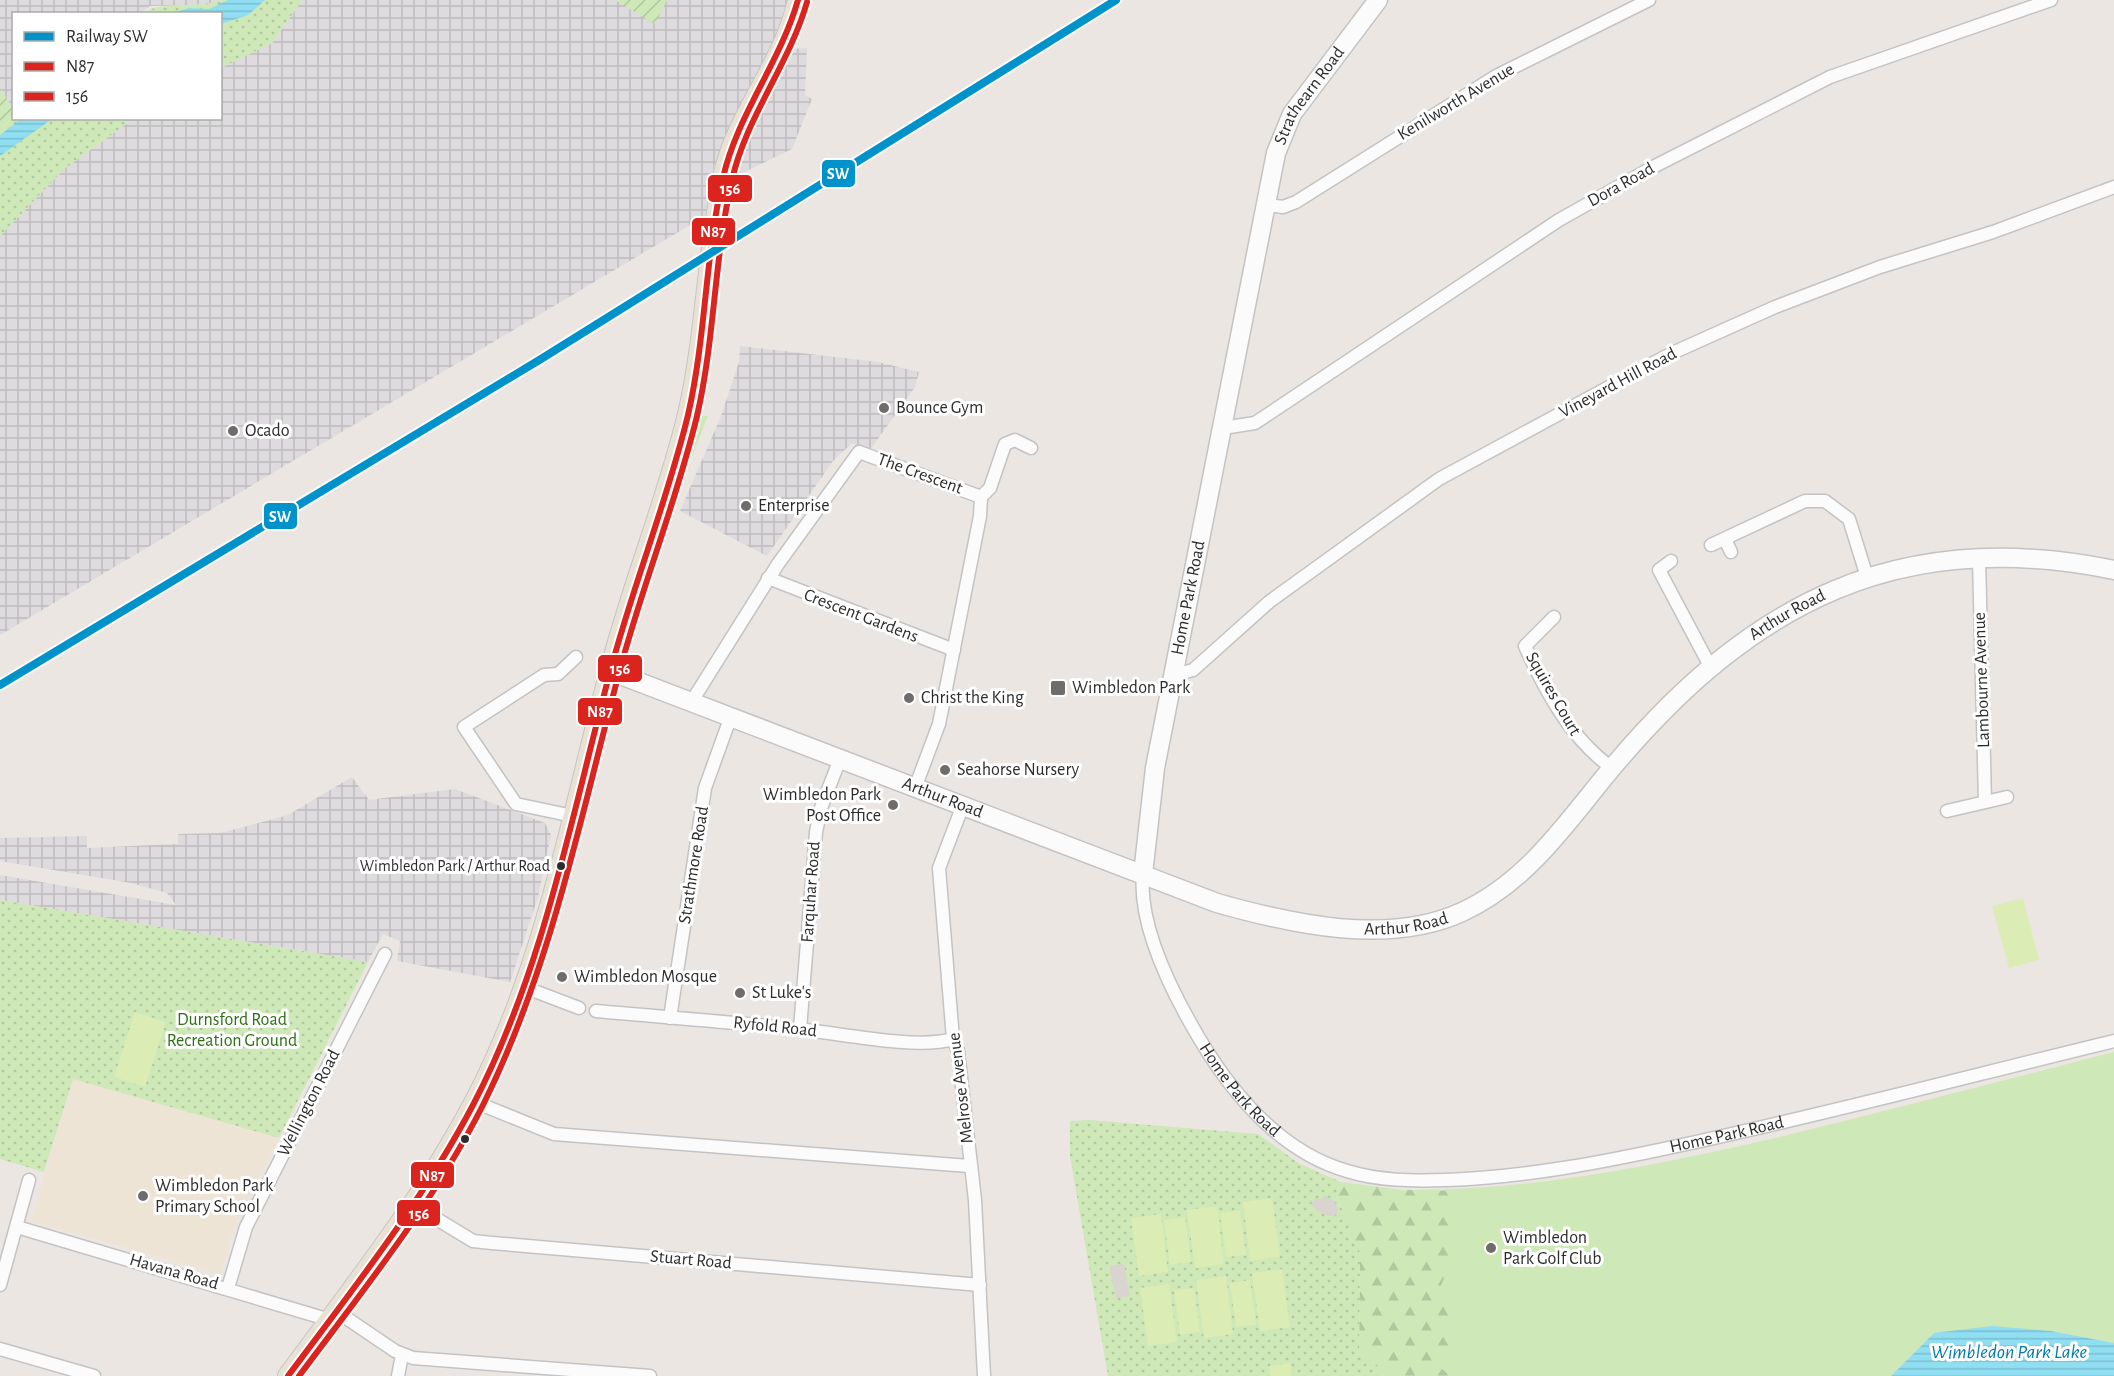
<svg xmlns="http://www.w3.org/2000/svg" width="2114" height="1376" font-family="'Alegreya Sans',sans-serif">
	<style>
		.industrial { fill: url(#industrial-grid) }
		.education { fill: #eee4d6 }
		.grass { fill: #cee8b8 }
		.forest { fill: url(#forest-firs) }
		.park { fill: url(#park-dots) }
		.garden { fill: url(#garden-furrows) }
		.pitch { fill: #dbecb5 }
		.plaza { fill: #d9d4d0 }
		.water { fill: url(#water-rules) }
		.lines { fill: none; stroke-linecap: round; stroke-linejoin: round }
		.street-casing { stroke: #c4c3c3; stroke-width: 15 }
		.secondary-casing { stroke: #c4c3c3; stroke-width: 21 }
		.primary-casing { stroke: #c6c4c2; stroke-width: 22 }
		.street { stroke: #fcfbfb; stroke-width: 12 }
		.secondary { stroke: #fcfbfb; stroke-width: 18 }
		.primary { stroke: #e8e2d4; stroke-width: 20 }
		.bus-1-casing { stroke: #fff; stroke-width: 10 }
		.bus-2-casing { stroke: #fff; stroke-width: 10 }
		.bus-1 { stroke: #dc241f; stroke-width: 6 }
		.bus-2 { stroke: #dc241f; stroke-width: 6 }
		.rail-1-casing { stroke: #fff; stroke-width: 12 }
		.rail-1 { stroke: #0092cb; stroke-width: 8 }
		.poi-dot { fill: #6f6d6c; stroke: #fff; stroke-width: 2 }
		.bus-dot { fill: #2c2c2c; stroke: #fff; stroke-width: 2 }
		.labels { text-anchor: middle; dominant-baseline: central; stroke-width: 6; stroke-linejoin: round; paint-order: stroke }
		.bus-label { font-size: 16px; fill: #2c2c2c; stroke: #fff; text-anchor: end }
		.street-label { font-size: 18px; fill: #2c2c2c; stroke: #fff }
		.poi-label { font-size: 18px; fill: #2c2c2c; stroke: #fff; text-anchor: start }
		.park-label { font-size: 18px; fill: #2d7115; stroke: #fff }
		.water-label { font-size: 20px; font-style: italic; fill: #027aaa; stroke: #fff }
		.line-badge { stroke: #fff; stroke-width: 2 }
		.badge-label { font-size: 16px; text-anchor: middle; font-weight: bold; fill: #fff }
	</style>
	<defs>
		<pattern id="industrial-grid" width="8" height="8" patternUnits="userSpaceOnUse" patternTransform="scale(1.5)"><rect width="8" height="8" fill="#dedbde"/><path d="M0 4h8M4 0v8" fill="none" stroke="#bfbcbf"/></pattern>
		<pattern id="forest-firs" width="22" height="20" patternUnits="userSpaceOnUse" patternTransform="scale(1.5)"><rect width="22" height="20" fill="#cee8b8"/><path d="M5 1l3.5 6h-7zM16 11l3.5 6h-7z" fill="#b1c79e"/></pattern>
		<pattern id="park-dots" width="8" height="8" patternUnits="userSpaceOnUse" patternTransform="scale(1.5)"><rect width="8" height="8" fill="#cee8b8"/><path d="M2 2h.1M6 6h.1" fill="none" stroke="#b1c79e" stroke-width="1.8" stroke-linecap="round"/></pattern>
		<pattern id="garden-furrows" width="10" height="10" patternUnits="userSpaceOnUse" patternTransform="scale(1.5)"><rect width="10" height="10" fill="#cee8b8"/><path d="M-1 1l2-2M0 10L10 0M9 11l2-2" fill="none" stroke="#b1c79e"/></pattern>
		<pattern id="water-rules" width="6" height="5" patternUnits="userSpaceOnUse" patternTransform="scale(1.5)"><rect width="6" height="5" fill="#90def2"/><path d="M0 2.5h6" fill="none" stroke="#7cbfd0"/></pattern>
	</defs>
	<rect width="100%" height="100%" fill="#ebe6e2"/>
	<g class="industrial">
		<polygon points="0,0 222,0 208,5 150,6 141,13 14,14 13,109 0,88"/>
		<polygon points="302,0 787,0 775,41 714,166 707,215 0,635 0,236 64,169 133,119 220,118 221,68 272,43"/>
		<polygon points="807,48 805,95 812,99 792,149 732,178 750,128 793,49"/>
		<polygon points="740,346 878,362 919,372 915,387 870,450 852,443 833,461 767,556 680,511 721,416 739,362"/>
		<polygon points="352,777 369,800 455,789 545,823 551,835 538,897 510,982 397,961 400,941 383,934 368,962 0,900 0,875 176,905 167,893 131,883 0,861 0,838 87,836 87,848 178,844 178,834 221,833 288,815"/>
	</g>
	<polygon class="education" points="73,1079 279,1138 235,1224 220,1274 31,1221"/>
	<g class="grass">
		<polygon points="696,415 708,416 665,525"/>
		<path d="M2114,1052V1343L2051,1331L1934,1333L1891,1376H1451L1437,1365L1403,1190C1526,1191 1643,1168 1762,1141C1880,1113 1997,1082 2114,1052Z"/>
	</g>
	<polygon class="forest" points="1341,1182 1403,1190 1452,1191 1450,1265 1438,1292 1454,1301 1461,1318 1449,1330 1450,1358 1437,1365 1451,1376 1383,1376 1381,1368 1359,1351 1360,1253 1336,1195"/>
	<g class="park">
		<path d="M222,0H302L272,43L221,68L220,14H141C161,0 197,9 222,0Z"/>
		<polygon points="13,117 14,118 133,119 64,169 0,236 0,130"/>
		<polygon points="0,900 368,962 279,1138 73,1079 44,1172 0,1159"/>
		<polygon points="1089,1120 1258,1134 1300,1164 1341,1182 1336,1195 1360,1253 1359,1351 1381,1368 1383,1376 1108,1376 1070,1156 1070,1121"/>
	</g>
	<g class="garden">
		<polygon points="615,0 667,0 655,24"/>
		<polygon points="0,88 13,109 13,117 0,130"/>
	</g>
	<g class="pitch">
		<polygon points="2023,898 2039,960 2009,968 1992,906"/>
		<polygon points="135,1012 166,1022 145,1087 114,1077"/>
		<polygon points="1272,1198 1280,1257 1250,1261 1243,1202"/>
		<polygon points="1217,1206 1224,1264 1195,1268 1187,1210"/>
		<polygon points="1240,1210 1246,1255 1226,1257 1220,1213"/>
		<polygon points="1161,1214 1168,1272 1139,1276 1131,1218"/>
		<polygon points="1185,1217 1191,1262 1170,1265 1164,1220"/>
		<polygon points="1282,1269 1290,1327 1260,1331 1252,1273"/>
		<polygon points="1226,1276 1233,1334 1204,1338 1196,1280"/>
		<polygon points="1250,1280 1256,1325 1236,1327 1230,1283"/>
		<polygon points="1169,1284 1177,1342 1148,1346 1140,1288"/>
		<polygon points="1194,1288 1200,1332 1180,1335 1174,1290"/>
		<polygon points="1290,1363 1292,1376 1270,1376 1269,1366"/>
	</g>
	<g class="plaza">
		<polygon points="1324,1195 1335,1202 1338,1210 1335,1216 1328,1216 1316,1210 1311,1204 1314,1199 1322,1199"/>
		<polygon points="1124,1264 1130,1296 1116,1298 1109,1266"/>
	</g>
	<g class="water">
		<polygon points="228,0 265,0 248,15 221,24 220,14 173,13 189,8 209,9"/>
		<polygon points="21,119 52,119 0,156 0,135"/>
		<polygon points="1992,1326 2051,1331 2114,1343 2114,1376 1891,1376 1934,1333"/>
	</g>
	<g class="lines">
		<g class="street-casing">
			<g id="street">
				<polyline points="1268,205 1283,207 1296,202 1496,76 1649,0"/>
				<polyline points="1223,428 1255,423 1559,220 1655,166 1830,77 2051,0"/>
				<polyline points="981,497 990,488 1005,444 1015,440 1031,448"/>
				<polyline points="1725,539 1731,552"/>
				<polyline points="1711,545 1805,501 1825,501 1849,519 1867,577"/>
				<polyline points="1979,559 1985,801"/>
				<polyline points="1671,561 1659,570 1710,666"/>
				<polyline points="768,578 954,650"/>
				<path d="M1554,617L1525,646C1545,691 1571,739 1612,768"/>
				<polyline points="1174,675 1193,670 1269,602 1439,479 1670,354 1775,307 1880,267 1993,232 2114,187"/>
				<polyline points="692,701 778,564 859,452 981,497 980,516 939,724 915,788"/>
				<polyline points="963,805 939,868 953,1039 958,1051 975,1200 984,1376"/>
				<polyline points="1947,811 2007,797"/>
				<polyline points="573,816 516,804 464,727 544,675 558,674 576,657"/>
				<path id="s1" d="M1143,874C1138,925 1173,994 1199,1038C1233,1095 1281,1152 1347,1171C1379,1181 1413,1181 1446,1180C1527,1177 1604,1162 1682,1145C1827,1114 1970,1076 2114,1041"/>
				<polyline points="524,987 579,1008"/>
				<path d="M596,1011C663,1017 731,1022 798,1029C839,1033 916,1050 953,1039"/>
				<polyline points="670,1018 705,788 731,716"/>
				<polyline points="800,1029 816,832 821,808 840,759"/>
				<polyline points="475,1102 554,1134 969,1166"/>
				<polyline points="412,1204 473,1241 492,1243 980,1285"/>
				<polyline points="17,1227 330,1320"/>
				<polyline points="0,1285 29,1180"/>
				<polyline points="228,1288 246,1227 385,954"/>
				<polyline points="336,1311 395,1351 413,1358 650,1376"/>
				<polyline points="0,1349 94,1376"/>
				<polyline points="398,1376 402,1355"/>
			</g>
		</g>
		<g class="secondary-casing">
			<g id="secondary">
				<path id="s2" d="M610,671L1217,903C1291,924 1388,946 1462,912C1531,880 1569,818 1617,762C1753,602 1900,526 2114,570"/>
				<path id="s3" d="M1143,874L1155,768L1276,153L1292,114L1378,0"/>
			</g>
		</g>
		<g class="primary-casing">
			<path id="primary" d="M288,1376C353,1288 422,1201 473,1105C545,970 571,818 610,671C632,585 667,501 688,414C706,336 707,256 723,178C736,114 784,65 798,0"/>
		</g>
		<use href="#street" class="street"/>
		<use href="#secondary" class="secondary"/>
		<use href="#primary" class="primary"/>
		<g class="bus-1-casing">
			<path id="bus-1" d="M288,1376C353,1289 422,1202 473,1105C544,969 571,818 610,672C633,585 667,502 688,415C706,337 705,256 723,178C737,115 780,63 798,0"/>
		</g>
		<g class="bus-2-casing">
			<path id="bus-2" d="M299,1376C364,1289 434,1202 483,1105C551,968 580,819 619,673C642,586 676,503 697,416C715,338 714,258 732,180C746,117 789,65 807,2"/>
		</g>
		<use href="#bus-1" class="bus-1"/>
		<use href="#bus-2" class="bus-2"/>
		<g class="rail-1-casing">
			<polyline id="rail-1" points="0,685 541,359 1116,0"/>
		</g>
		<use href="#rail-1" class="rail-1"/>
	</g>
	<g class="poi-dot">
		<circle cx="884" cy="408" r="6"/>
		<circle cx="233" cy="431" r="6"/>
		<circle cx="746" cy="506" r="6"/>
		<rect x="1050" y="680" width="16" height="16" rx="3"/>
		<circle cx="909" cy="698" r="6"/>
		<circle cx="945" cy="770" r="6"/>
		<circle cx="893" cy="805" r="6"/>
		<circle cx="562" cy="977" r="6"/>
		<circle cx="740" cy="993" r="6"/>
		<circle cx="143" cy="1196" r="6"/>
		<circle cx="1491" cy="1248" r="6"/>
	</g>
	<g class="bus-dot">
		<circle cx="561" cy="866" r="5"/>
		<circle cx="465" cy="1139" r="5"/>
	</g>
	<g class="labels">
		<g class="bus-label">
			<text x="550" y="866">Wimbledon Park / Arthur Road</text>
		</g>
		<g class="street-label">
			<text stroke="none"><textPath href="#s3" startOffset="800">Strathearn Road</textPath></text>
			<text transform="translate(1456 102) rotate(-31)">Kenilworth Avenue</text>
			<text transform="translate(1621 185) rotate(-29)">Dora Road</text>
			<text transform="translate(1618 383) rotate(-28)">Vineyard Hill Road</text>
			<text transform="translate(920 474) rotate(20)">The Crescent</text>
			<text stroke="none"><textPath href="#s3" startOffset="280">Home Park Road</textPath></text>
			<text stroke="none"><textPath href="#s2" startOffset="1344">Arthur Road</textPath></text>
			<text transform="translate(861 616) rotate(21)">Crescent Gardens</text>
			<text transform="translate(1982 680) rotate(-92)">Lambourne Avenue</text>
			<text transform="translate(1553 694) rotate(60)">Squires Court</text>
			<text stroke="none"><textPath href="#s2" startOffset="356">Arthur Road</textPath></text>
			<text transform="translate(694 865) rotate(-81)">Strathmore Road</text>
			<text transform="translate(811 892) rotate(-86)">Farquhar Road</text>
			<text stroke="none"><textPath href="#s2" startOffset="842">Arthur Road</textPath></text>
			<text transform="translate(775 1027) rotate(6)">Ryfold Road</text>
			<text stroke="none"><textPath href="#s1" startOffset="242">Home Park Road</textPath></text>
			<text transform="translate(961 1088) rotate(-97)">Melrose Avenue</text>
			<text transform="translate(309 1103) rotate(-63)">Wellington Road</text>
			<text stroke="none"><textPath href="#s1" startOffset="764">Home Park Road</textPath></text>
			<text transform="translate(691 1260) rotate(5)">Stuart Road</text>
			<text transform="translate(174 1272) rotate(16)">Havana Road</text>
		</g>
		<g class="poi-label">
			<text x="896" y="408">Bounce Gym</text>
			<text x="245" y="431">Ocado</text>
			<text x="758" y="506">Enterprise</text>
			<text x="1072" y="688">Wimbledon Park</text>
			<text x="921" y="698">Christ the King</text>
			<text x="957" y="770">Seahorse Nursery</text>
			<text x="881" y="795" text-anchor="end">Wimbledon Park<tspan x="881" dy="21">Post Office</tspan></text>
			<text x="574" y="977">Wimbledon Mosque</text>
			<text x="752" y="993">St Luke's</text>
			<text x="155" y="1186">Wimbledon Park<tspan x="155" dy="21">Primary School</tspan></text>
			<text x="1503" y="1238">Wimbledon<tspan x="1503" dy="21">Park Golf Club</tspan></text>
		</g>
		<g class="park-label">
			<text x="232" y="1020">Durnsford Road<tspan x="232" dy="21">Recreation Ground</tspan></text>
		</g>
		<g class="water-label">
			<text x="2009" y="1352">Wimbledon Park Lake</text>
		</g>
	</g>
	<g class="line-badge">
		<rect x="821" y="159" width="35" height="29" rx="6" fill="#0092cb"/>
		<rect x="707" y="174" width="46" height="29" rx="6" fill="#dc241f"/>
		<rect x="691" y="217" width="45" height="29" rx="6" fill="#dc241f"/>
		<rect x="263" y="502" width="35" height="28" rx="6" fill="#0092cb"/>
		<rect x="597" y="654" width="46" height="29" rx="6" fill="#dc241f"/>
		<rect x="577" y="697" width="46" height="29" rx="6" fill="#dc241f"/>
		<rect x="410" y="1161" width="45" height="28" rx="6" fill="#dc241f"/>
		<rect x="396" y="1199" width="45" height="28" rx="6" fill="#dc241f"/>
	</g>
	<g class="badge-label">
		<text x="838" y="179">SW</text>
		<text x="730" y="194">156</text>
		<text x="713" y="237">N87</text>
		<text x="280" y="522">SW</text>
		<text x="620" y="674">156</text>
		<text x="600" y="717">N87</text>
		<text x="432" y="1181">N87</text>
		<text x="419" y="1219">156</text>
	</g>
	<rect x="12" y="12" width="210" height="108" fill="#ffffff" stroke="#ababab" stroke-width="1.5"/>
	<rect x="24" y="32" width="30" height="9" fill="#0092cb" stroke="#ababab" stroke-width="1.5"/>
	<text x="66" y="42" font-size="18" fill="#2c2c2c">Railway SW</text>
	<rect x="24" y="62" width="30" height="9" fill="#dc241f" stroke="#ababab" stroke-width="1.5"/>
	<text x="66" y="72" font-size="18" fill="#2c2c2c">N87</text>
	<rect x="24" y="92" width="30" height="9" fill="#dc241f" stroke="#ababab" stroke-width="1.5"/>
	<text x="66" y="102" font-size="18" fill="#2c2c2c">156</text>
</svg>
